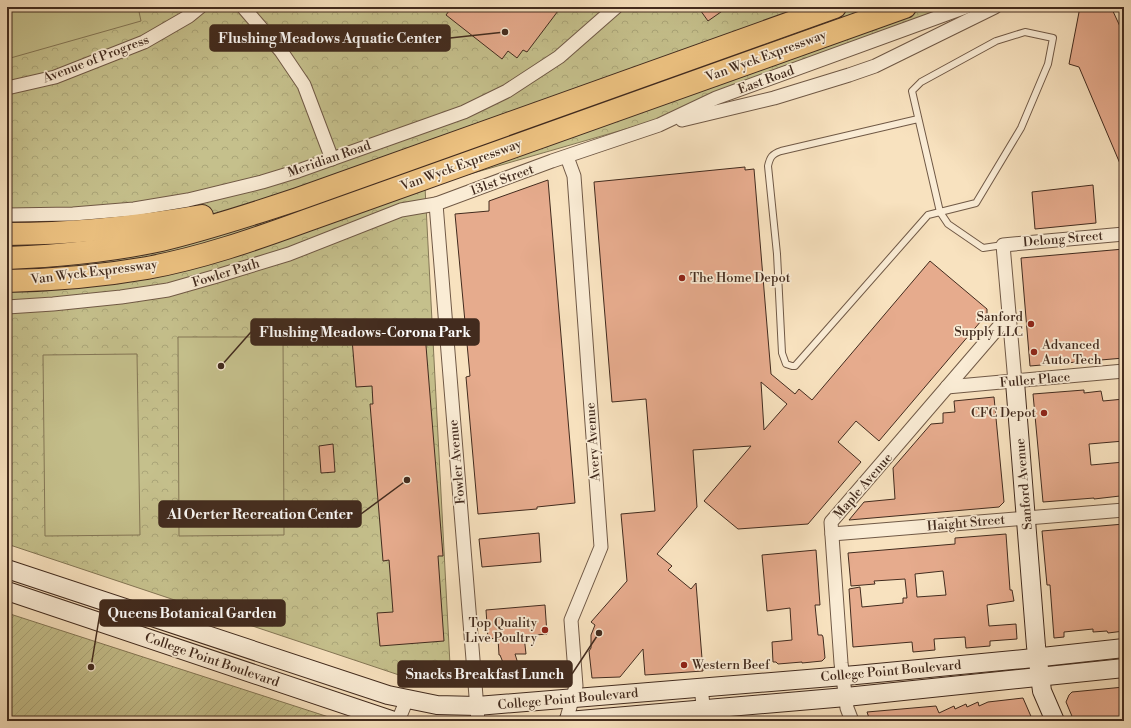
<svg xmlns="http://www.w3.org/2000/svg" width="1131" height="728" font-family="'Libre Bodoni',serif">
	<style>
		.park { fill: url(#park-crowns); stroke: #847655 }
		.garden { fill: url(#garden-furrows); stroke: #847655 }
		.pitch { fill: #c5c08c; stroke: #847655 }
		.building { fill: #e6ab8d; stroke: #422b1e; fill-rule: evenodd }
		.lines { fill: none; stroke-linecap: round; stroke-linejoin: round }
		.lane-casing { stroke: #705946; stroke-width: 8 }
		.street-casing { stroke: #705946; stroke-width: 15 }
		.secondary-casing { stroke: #422b1e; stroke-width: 20 }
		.highway-casing { stroke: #422b1e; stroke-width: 24 }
		.lane { stroke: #faecd5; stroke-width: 6 }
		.street { stroke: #faecd5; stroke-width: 13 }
		.secondary { stroke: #faecd5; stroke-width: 18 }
		.highway { stroke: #ecc180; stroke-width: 22 }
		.poi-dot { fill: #8f2418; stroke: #faecd5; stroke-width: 1.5 }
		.labels { text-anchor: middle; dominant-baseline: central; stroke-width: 3.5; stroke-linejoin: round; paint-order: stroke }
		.street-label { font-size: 13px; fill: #422b1e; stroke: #faecd5 }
		.poi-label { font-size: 13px; fill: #422b1e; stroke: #faecd5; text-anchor: start }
		.leader { fill: none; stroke: #422b1e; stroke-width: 1.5 }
		.callout-dot { fill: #422b1e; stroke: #faecd5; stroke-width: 1.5 }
		.callout { fill: #422b1e; stroke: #422b1e; stroke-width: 1.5 }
		.callout-label { font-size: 14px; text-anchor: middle; font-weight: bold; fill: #fff }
	</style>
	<defs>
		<pattern id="park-crowns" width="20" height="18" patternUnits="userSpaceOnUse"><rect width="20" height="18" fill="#c5c08c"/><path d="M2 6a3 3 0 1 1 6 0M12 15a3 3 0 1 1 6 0" fill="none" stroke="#aaa578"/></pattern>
		<pattern id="garden-furrows" width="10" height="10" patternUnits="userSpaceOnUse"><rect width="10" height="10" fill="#c5c08c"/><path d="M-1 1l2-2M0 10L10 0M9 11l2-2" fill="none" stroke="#aaa578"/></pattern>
	</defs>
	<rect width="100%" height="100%" fill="#f8e2bf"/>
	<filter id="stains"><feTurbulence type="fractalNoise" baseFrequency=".005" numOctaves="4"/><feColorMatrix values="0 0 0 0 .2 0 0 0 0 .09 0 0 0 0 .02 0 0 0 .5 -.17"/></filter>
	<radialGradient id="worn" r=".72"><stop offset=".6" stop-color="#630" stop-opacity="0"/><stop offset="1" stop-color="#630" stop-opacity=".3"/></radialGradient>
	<polygon class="park" points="7,7 946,7 878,35 650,122 425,187 451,684 414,680 7,544"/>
	<polygon class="garden" points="7,613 341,721 7,721"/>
	<g class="pitch">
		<polygon points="7,7 138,7 141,21 7,59"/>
		<polygon points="178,337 283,337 284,535 179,536"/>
		<polygon points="137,354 140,535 45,536 43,355"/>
	</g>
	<g class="building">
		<polygon points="452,7 561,7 527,52 523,50 517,58 508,51 502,59 446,15"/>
		<polygon points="698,7 728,7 708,21"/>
		<polygon points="1080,7 1111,7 1124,35 1124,173 1079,67 1069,64"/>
		<path d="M745,167V170L754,169L771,374L795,394L799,389L812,400L930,261L987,309V314L879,441L856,421L838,442L861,462L808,524L738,529L704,501L751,446L693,450L697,507L657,554L672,566L668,570L691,589L696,583L703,671L645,675L643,649L620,677L592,678L589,651L591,648V635L595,625L591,622L627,581L621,514L655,511L646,399L612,402L594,182ZM761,382L787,404L764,430Z"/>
		<polygon points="548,180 575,503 537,507 537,509 478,514 466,377 470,376 455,214 489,211 489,201"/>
		<polygon points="1093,185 1096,223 1035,229 1032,192"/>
		<polygon points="1124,249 1124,358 1030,366 1021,258"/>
		<polygon points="424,321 443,556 438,556 444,641 380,646 377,613 393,612 389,560 383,561 370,404 373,404 372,386 356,387 351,327"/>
		<polygon points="1084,390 1084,393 1101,391 1103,401 1124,399 1124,441 1089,444 1091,465 1124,462 1124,495 1120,495 1120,496 1094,499 1094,498 1043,502 1033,394"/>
		<polygon points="994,397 1004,502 999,507 849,520 864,502 895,499 893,468 931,424 943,423 943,413 955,412 954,401"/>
		<polygon points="333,444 335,472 321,473 319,446"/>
		<polygon points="1124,524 1124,631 1108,633 1107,631 1093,632 1093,629 1064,632 1064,637 1054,638 1050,585 1047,585 1042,531"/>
		<polygon points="539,533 541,562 482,567 479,539"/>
		<path d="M1006,534L1010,590H1012L1014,601L987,605L989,626L1016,624L1017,639L990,641V646L966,648L965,637L934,639L935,650L913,652L912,642L853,647L849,589L860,587L862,607L903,603V598H907L905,579L874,581L875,584L851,586L848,553L955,544V538ZM943,571L946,595L917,597L915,574Z"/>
		<polygon points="816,550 820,605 815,605 818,635 822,635 823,637 825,658 822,661 802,663 802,662 778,664 776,662 773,662 772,642 792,640 790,608 767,611 762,555"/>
		<polygon points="545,605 547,634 524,636 526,654 515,654 524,683 509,684 506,670 500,655 499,655 498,638 488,639 486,610"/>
		<polygon points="1124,687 1124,721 1074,721 1066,702 1069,695 1072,692"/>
		<polygon points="1023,698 1033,721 870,721 867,712 936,706 939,713 954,706 955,709 966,704 967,707 978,702 979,706 988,702"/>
	</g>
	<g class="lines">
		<g class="lane-casing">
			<g id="lane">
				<path d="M918,119L781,151C772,154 770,157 768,166L777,254L782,353L786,364L792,366H795L928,215L976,203L1021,128L1048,64L1053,38L1025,32L996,41L921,82L912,91L940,212L948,224L983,248L1003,245"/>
				<polyline points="474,672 502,672"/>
			</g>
		</g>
		<g class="street-casing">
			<g id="street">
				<polyline points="243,7 281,51 304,85 332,159"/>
				<polyline points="7,88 55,77 144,42 189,16 200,7"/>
				<polyline points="682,120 774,98 849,75 875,66 995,7"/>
				<polyline points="436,204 478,721"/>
				<polyline points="7,215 73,214 134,209 188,200 262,182 298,171 464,112 507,91 559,57 616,7"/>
				<polyline points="7,307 53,304 121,297 168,290 217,276 289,254 401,210 436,204 552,161 659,125 716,98 966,7"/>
				<polyline points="1015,382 1003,245 1124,234"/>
				<polyline points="947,387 1124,371"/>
				<polyline points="832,534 1124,510"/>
				<polyline points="701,688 705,721"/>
				<polyline points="398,721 407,699"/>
				<polyline points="566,721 576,686 571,620 601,547 574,176 567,157"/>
				<polyline points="852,721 847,708 841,663 831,522 1009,315"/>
			</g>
		</g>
		<g class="secondary-casing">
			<g id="secondary">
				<polyline points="1015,382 1036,646 1042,691 1055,721"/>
				<polyline points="7,569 388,695 437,705 477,706 856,675 1024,659 1124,648"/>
				<polyline points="7,591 394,721"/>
				<polyline points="568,721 846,697 1124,668"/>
			</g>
		</g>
		<g class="highway-casing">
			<g id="highway">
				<path d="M7,234C73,234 137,227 202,216"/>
				<path d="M7,258C59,256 110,251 161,240C207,229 253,214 298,199L835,7"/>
				<path d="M7,281C54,280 101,276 147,268C201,258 253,240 305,221L905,7"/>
			</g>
		</g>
		<use href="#lane" class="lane"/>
		<use href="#street" class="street"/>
		<use href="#secondary" class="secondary"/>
		<use href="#highway" class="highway"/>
	</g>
	<g class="poi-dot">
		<circle cx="682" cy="278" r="4"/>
		<circle cx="1031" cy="324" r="4"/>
		<circle cx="1034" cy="352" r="4"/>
		<circle cx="1044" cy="413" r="4"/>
		<circle cx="545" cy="630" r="4"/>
		<circle cx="684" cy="665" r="4"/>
	</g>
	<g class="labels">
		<g class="street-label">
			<text transform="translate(766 56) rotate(-20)">Van Wyck Expressway</text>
			<text transform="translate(96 59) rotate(-21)">Avenue of Progress</text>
			<text transform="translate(766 80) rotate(-20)">East Road</text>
			<text transform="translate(329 159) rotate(-19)">Meridian Road</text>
			<text transform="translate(461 165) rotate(-20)">Van Wyck Expressway</text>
			<text transform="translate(502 180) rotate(-20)">131st Street</text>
			<text transform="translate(1063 239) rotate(-5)">Delong Street</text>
			<text transform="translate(94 272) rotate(-7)">Van Wyck Expressway</text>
			<text transform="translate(226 273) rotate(-17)">Fowler Path</text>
			<text transform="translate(1035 380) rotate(-5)">Fuller Place</text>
			<text transform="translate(593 442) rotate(-94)">Avery Avenue</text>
			<text transform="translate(457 462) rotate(-95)">Fowler Avenue</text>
			<text transform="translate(1024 484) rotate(-95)">Sanford Avenue</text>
			<text transform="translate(863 486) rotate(-49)">Maple Avenue</text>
			<text transform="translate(966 523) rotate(-5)">Haight Street</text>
			<text transform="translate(212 660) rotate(19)">College Point Boulevard</text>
			<text transform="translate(891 671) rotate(-5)">College Point Boulevard</text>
			<text transform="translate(568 699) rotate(-5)">College Point Boulevard</text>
		</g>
		<g class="poi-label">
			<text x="690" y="278">The Home Depot</text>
			<text x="1023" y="317" text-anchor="end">Sanford<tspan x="1023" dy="15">Supply LLC</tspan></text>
			<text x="1042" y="345">Advanced<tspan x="1042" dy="15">Auto Tech</tspan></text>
			<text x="1036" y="413" text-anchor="end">CFC Depot</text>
			<text x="537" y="623" text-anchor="end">Top Quality<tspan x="537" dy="15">Live Poultry</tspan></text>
			<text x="692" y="665">Western Beef</text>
		</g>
	</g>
	<path class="leader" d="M505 32L450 38M221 366L251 332M407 480L361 514M91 667L100 613M599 633L572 674"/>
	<g class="callout-dot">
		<circle cx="505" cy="32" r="4"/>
		<circle cx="221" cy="366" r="4"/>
		<circle cx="407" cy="480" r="4"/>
		<circle cx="91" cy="667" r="4"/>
		<circle cx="599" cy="633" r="4"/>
	</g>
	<g class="callout">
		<rect x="210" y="25" width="240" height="26" rx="4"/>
		<rect x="251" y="319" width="228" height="26" rx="4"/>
		<rect x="159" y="501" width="202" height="26" rx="4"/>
		<rect x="100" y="600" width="185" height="26" rx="4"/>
		<rect x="398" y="661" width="174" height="26" rx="4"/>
	</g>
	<g class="callout-label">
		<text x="330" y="43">Flushing Meadows Aquatic Center</text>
		<text x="365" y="337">Flushing Meadows-Corona Park</text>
		<text x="260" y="519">Al Oerter Recreation Center</text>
		<text x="192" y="618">Queens Botanical Garden</text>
		<text x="485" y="679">Snacks Breakfast Lunch</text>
	</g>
	<rect width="1131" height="728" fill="none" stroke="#f8e2bf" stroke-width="24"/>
	<rect x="8" y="8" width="1115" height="712" fill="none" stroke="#422b1e" stroke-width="2"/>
	<rect x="12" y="12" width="1107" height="704" fill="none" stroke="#422b1e"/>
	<rect width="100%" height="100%" filter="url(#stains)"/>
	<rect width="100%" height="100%" fill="url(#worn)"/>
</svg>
